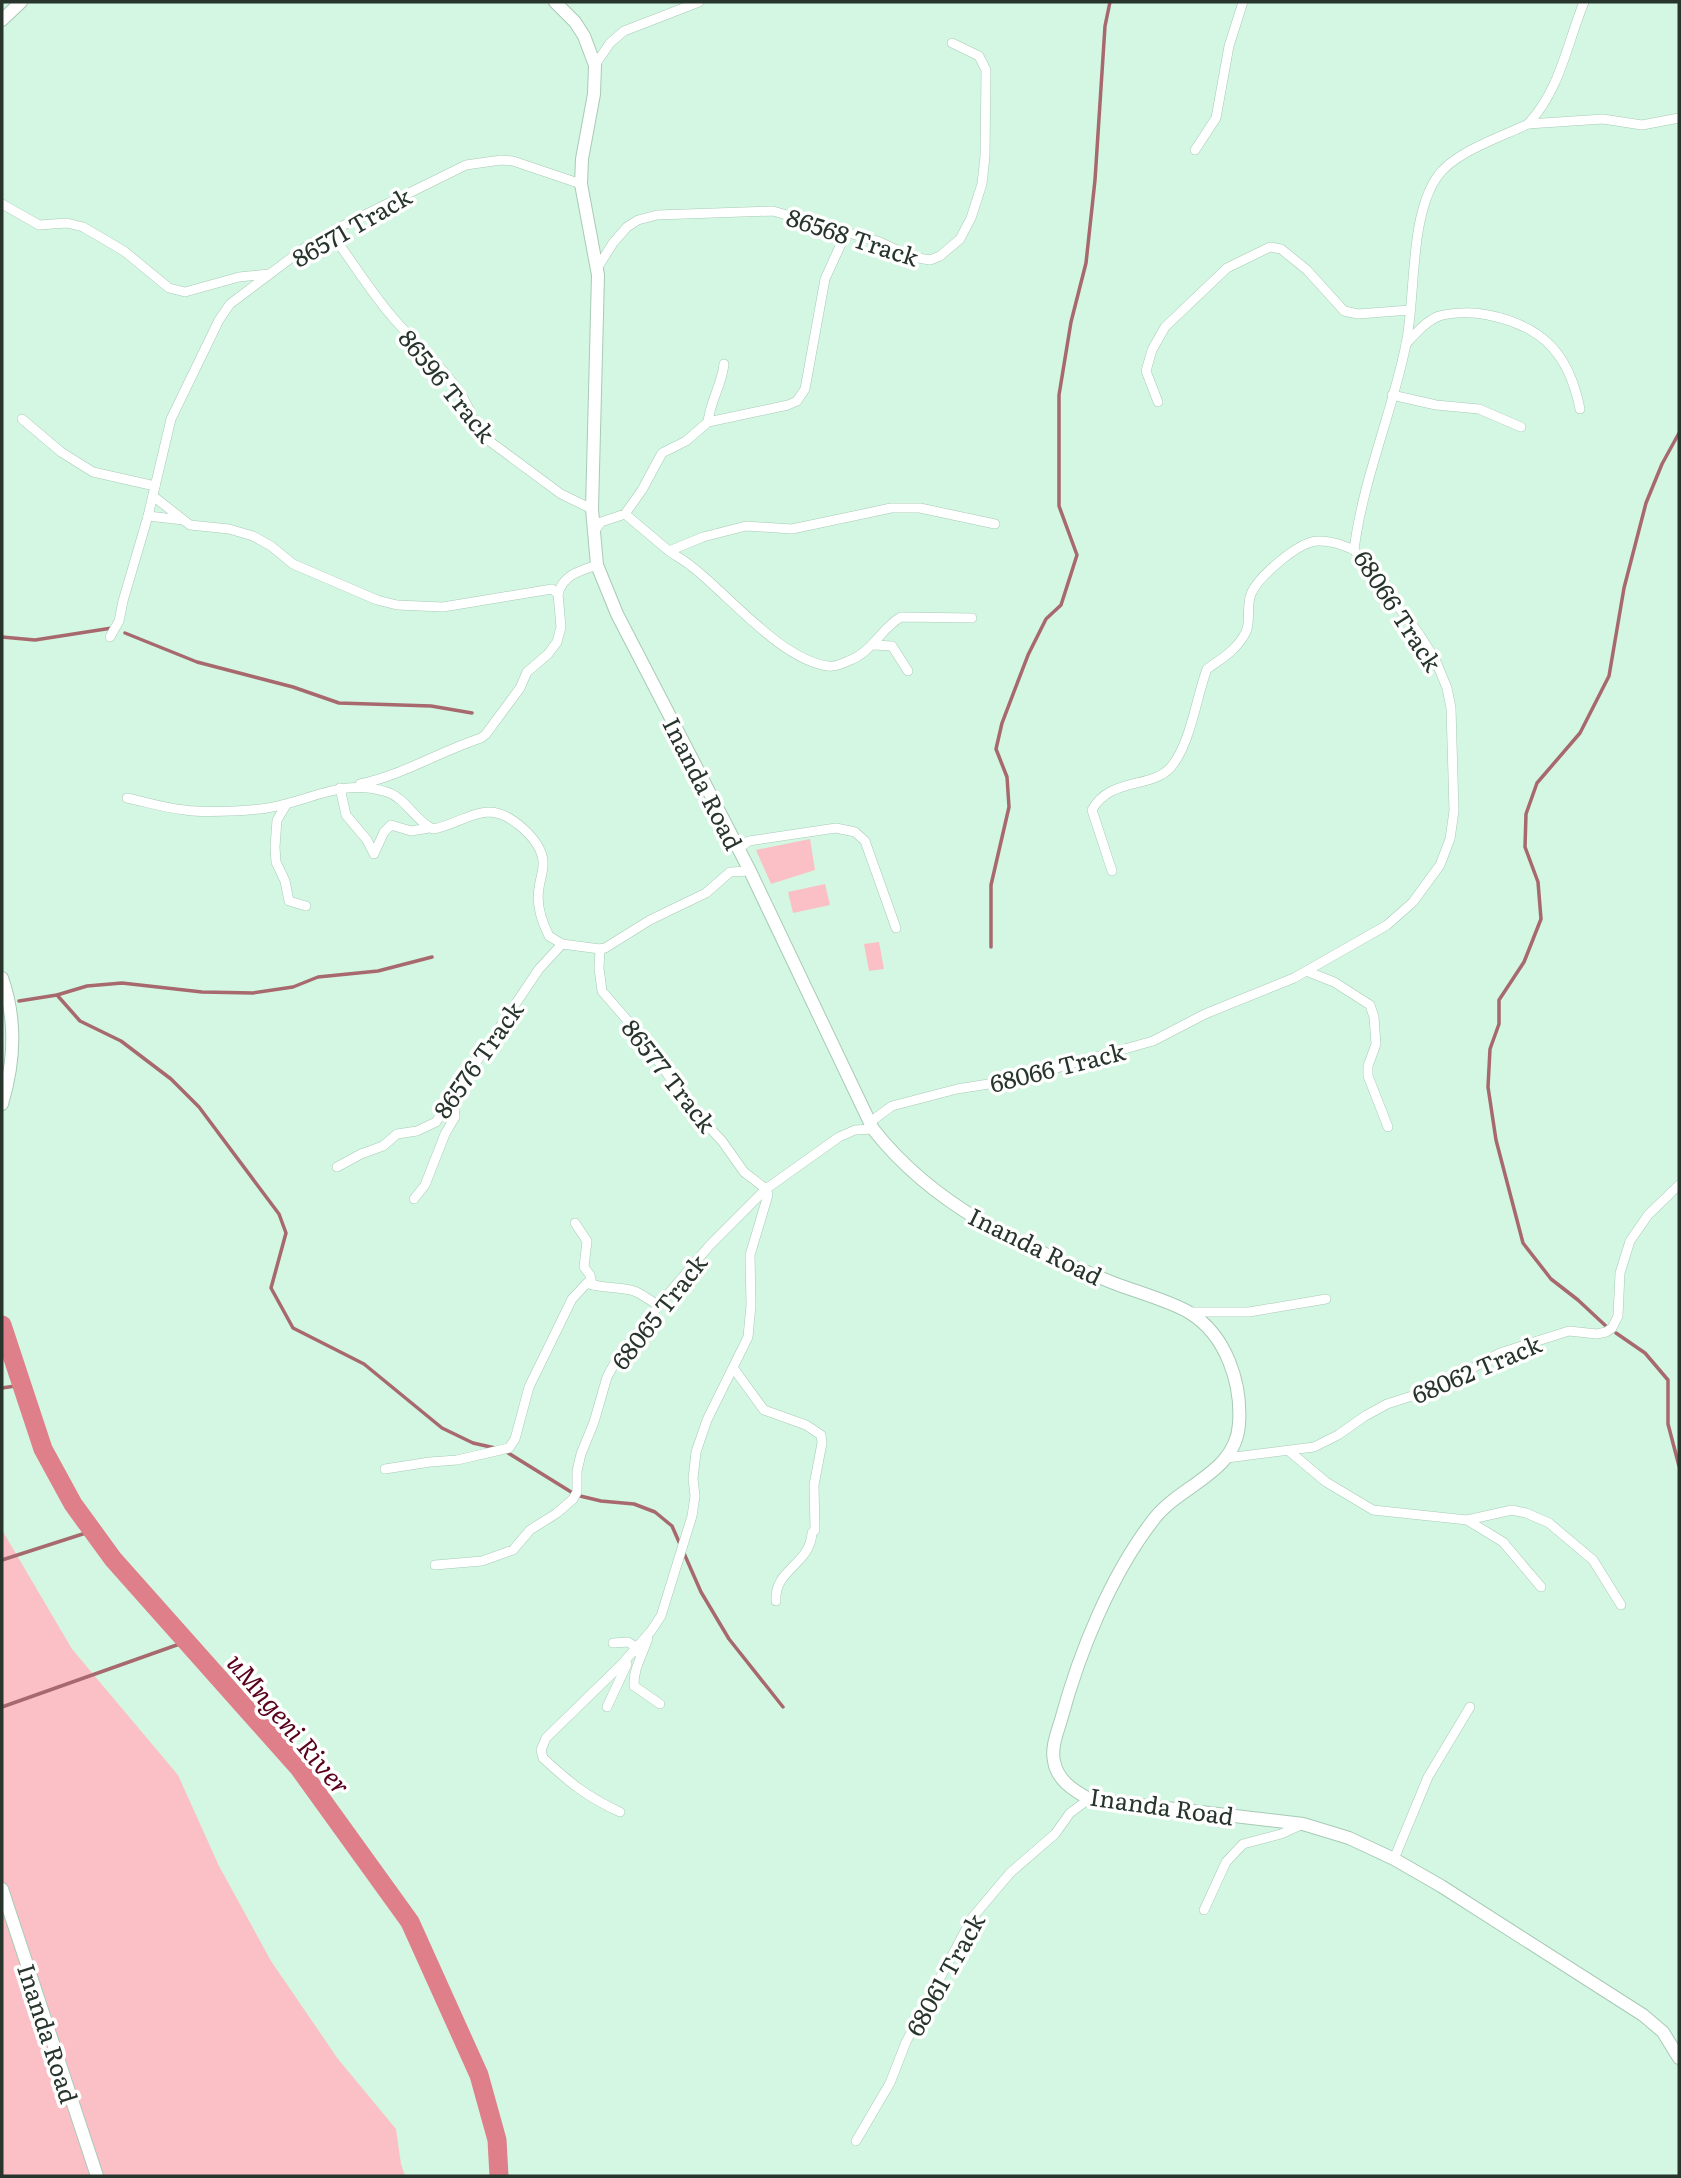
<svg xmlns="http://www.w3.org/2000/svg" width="1681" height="2178" font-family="Literata,serif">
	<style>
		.green { fill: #fbc0c5 }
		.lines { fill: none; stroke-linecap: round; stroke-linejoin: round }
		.stream { stroke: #a7696e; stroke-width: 3.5 }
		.river { stroke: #de7f8a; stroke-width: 19 }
		.street-casing { stroke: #a8cab6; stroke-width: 10 }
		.secondary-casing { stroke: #a8cab6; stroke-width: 14 }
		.street { stroke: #fff; stroke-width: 9 }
		.secondary { stroke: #fff; stroke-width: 12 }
		.labels { text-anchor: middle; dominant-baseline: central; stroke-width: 7; stroke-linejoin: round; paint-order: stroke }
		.street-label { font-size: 24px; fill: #27352d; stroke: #fff }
		.water-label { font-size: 26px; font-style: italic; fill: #5a011c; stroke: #fff }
	</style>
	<rect width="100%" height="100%" fill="#d3f7e2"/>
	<g class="green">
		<polygon points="810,839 815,870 771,884 756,850"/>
		<polygon points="825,884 830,905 793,913 788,892"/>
		<polygon points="879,942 884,969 869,971 864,944"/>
		<polygon points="2,1530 72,1649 178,1775 219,1866 271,1961 338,2059 396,2129 401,2164 405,2176 2,2176"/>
	</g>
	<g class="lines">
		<g class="stream">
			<polyline points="125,633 197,662 293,687 339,703 431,706 472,713"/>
			<polyline points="2,637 35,640 112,628"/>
			<polyline points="991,947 991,885 1009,807 1007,777 996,749 1002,723 1028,655 1046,619 1061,605 1077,555 1059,506 1059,395 1071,322 1086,263 1095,180 1105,26 1110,2"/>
			<polyline points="57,995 80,1021 121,1041 171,1079 199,1107 279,1214 286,1233 271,1288 293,1328 364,1364 442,1428 473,1443 495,1448"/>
			<polyline points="19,1001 57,995 87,986 122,983 202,992 253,993 293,987 318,977 378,971 432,957"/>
			<polyline points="1608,1328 1578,1300 1551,1279 1523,1243 1496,1140 1488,1087 1490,1049 1499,1024 1499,1000 1524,962 1541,919 1538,882 1525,847 1526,814 1537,783 1580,733 1609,676 1624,588 1646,503 1662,464 1679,433"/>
			<polyline points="1616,1333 1645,1353 1668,1380 1668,1424 1679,1466"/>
			<polyline points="2,1388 22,1385"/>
			<polyline points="505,1451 576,1495 601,1501 634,1504 655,1512 672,1526 701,1592 729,1639 783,1707"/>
			<polyline points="2,1560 92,1531"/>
			<polyline points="2,1707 188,1641"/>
		</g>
		<polyline class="river" points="2,1325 43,1449 73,1504 113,1559 299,1768 410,1922 479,2075 497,2140 499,2176"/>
		<g class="street-casing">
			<g id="street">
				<polyline points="595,65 610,43 624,31 699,2"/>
				<polyline points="1528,124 1603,119 1642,125 1679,118"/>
				<polyline points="1195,150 1216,118 1229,46 1243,2"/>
				<polyline points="2,204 39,225 67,223 83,227 124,251 169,288 185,292 239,277 269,274"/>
				<path d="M331,233C352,261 371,293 395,320C420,349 454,375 470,411L469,413L488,440L561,494L592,509"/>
				<polyline points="598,273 598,267 613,243 627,227 638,220 657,215 773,211 880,242 912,257 930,260 940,256 960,239 971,218 982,184 985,156 986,70 979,56 952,43"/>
				<path d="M1406,344C1415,334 1426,321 1439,316C1454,312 1474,312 1488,315C1543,326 1569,354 1580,409"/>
				<polyline points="1392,395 1436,405 1479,409 1521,427"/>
				<polyline points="1158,402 1146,371 1152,350 1165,327 1227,268 1270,247 1281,249 1307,270 1344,311 1358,314 1410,310"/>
				<polyline points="22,419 61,452 93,472 155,486"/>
				<path d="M708,422C710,401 722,385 724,364"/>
				<path d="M153,496L190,525L229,529L253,536L271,546L293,564L377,600L397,605L443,607L552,589L558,594C563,575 579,571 597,565"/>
				<polyline points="625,514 669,551 703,537 746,526 792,529 891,508 920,508 995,524"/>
				<polyline points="148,516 183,520"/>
				<polyline points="594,532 601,522 625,514 642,490 662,453 686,441 708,422 788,405 797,401 805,389 825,279 846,233"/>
				<path d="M669,551C676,556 684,560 691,566C728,594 781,660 828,666C835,667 842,664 848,661C873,652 882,627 901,617L972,618"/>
				<polyline points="110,637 119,621 123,601 148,516 171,419 219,320 230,304 307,246 338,228 466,165 501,160 513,161 581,184"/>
				<polyline points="874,645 892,646 908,671"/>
				<path d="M360,784C400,776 441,751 481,738L486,734L520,688L527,672L548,654L557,642L561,627L558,594"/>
				<polyline points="340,788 346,815 367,840 374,854 384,832 391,825 411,831 429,828"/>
				<path d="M127,798C146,802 165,808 185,810C203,813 241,811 260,809C307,804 338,777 387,792C406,798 415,821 433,829C452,826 471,812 490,812C511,813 541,840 543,861C544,870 540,879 539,888C536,904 542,922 549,936L562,944L600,949L605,948L650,920L706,893L730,872L750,871"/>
				<polyline points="286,805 277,820 275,847 276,862 285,881 289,901 306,906"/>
				<polyline points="738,849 749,841 836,828 855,832 865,841 896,928"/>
				<path d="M1112,871L1092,810C1110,777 1152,789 1171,767C1191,743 1196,698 1207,669C1222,658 1236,651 1246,632C1251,621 1246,607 1251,594C1258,577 1298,542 1317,541C1330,540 1342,545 1354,550"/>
				<path d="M600,949L599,968L602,991L640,1035L691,1108L722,1141L744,1172L766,1189L768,1195L750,1255L751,1305L748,1337L707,1420L696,1452L693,1479L695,1496L692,1516L661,1616L651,1631L621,1665L546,1738L541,1750L543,1758C570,1783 587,1797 620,1812"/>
				<polyline points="1306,971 1334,982 1370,1005 1374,1017 1376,1044 1368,1066 1368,1076 1388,1127"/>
				<path d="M870,1122L892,1106L957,1089L1014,1080L1153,1041L1205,1014L1294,978L1387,925L1413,902L1440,865L1450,839L1454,811L1451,708L1447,688L1435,659L1417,631L1354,550C1363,479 1392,414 1406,344C1416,296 1409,218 1437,177C1454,152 1501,137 1528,124C1560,90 1567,44 1584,2"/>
				<polyline points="337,1167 361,1154 383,1146 397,1134 417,1131 436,1122 539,969 562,944"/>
				<polyline points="414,1199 425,1185 445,1134 455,1117 453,1096"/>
				<polyline points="575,1223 587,1241 584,1267 590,1275 592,1285"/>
				<polyline points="1189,1312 1249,1312 1326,1299"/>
				<path d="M734,1369L764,1410L806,1425L821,1435L822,1443L814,1485L815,1530L812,1533C810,1565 774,1569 776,1601"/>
				<polyline points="1289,1451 1326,1482 1373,1510 1467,1520 1512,1510 1526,1513 1549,1523 1593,1560 1621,1605"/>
				<polyline points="1227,1458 1314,1447 1338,1435 1365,1416 1387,1404 1434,1389 1500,1353 1569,1331 1597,1334 1606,1332 1612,1328 1618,1316 1620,1273 1630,1241 1648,1215 1679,1185"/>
				<path d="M385,1469L430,1462L457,1460L509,1448L515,1439L529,1387L572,1299L587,1283C602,1289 618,1286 634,1291C642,1294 650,1301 659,1305"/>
				<polyline points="1467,1520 1503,1542 1541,1587"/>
				<polyline points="435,1565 482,1561 513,1550 530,1530 557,1513 573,1499 577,1492 577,1471 581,1454 594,1422 607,1377 618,1357 659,1305 710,1245 766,1189 839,1137 855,1130 873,1129"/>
				<path d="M648,1638C643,1654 633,1669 634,1686L660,1704"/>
				<polyline points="613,1643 628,1642 636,1647 634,1652"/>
				<polyline points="607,1707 627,1664"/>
				<polyline points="1394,1859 1428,1777 1470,1707"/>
				<polyline points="1204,1910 1226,1862 1243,1844 1281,1834 1301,1825"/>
				<polyline points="856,2141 890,2083 906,2042 972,1918 1010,1873 1055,1834 1070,1813 1089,1799"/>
			</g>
		</g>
		<g class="secondary-casing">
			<g id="secondary">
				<path d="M555,2L575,22L584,36L595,65L594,94L582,159L581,184L598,275L592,509L597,565L617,614L750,871L873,1129C934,1207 1021,1246 1111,1282C1133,1291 1171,1301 1190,1313C1226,1335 1242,1383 1239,1424C1236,1473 1180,1485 1154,1519C1111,1574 1079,1653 1061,1720C1057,1733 1051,1748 1054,1761C1057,1780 1073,1790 1089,1799L1303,1824L1349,1838L1394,1859L1441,1886L1643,2015L1663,2032L1679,2058"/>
				<polyline points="2,20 21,2"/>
				<path d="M2,978C17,1020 15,1061 2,1104"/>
				<polyline points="2,1889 97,2176"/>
			</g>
		</g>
		<use href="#street" class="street"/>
		<use href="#secondary" class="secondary"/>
	</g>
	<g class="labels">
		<g class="street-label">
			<text transform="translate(351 226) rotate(-30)">86571 Track</text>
			<text transform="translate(853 236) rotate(18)">86568 Track</text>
			<text transform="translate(448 385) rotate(51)">86596 Track</text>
			<text transform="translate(1399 610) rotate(57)">68066 Track</text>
			<text transform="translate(704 783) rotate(63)">Inanda Road</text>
			<text transform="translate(477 1059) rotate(-55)">86576 Track</text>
			<text transform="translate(1057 1066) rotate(-14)">68066 Track</text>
			<text transform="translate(670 1075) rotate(52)">86577 Track</text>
			<text transform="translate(1036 1245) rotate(26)">Inanda Road</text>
			<text transform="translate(658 1311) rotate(-52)">68065 Track</text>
			<text transform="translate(1476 1368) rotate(-23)">68062 Track</text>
			<text transform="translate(1162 1805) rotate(8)">Inanda Road</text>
			<text transform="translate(944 1974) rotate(-61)">68061 Track</text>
			<text transform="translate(49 2033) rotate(72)">Inanda Road</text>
		</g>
		<g class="water-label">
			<text transform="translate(290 1723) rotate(50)">uMngeni River</text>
		</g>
	</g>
	<rect width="1681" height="2178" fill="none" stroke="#27352d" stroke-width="7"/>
</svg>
